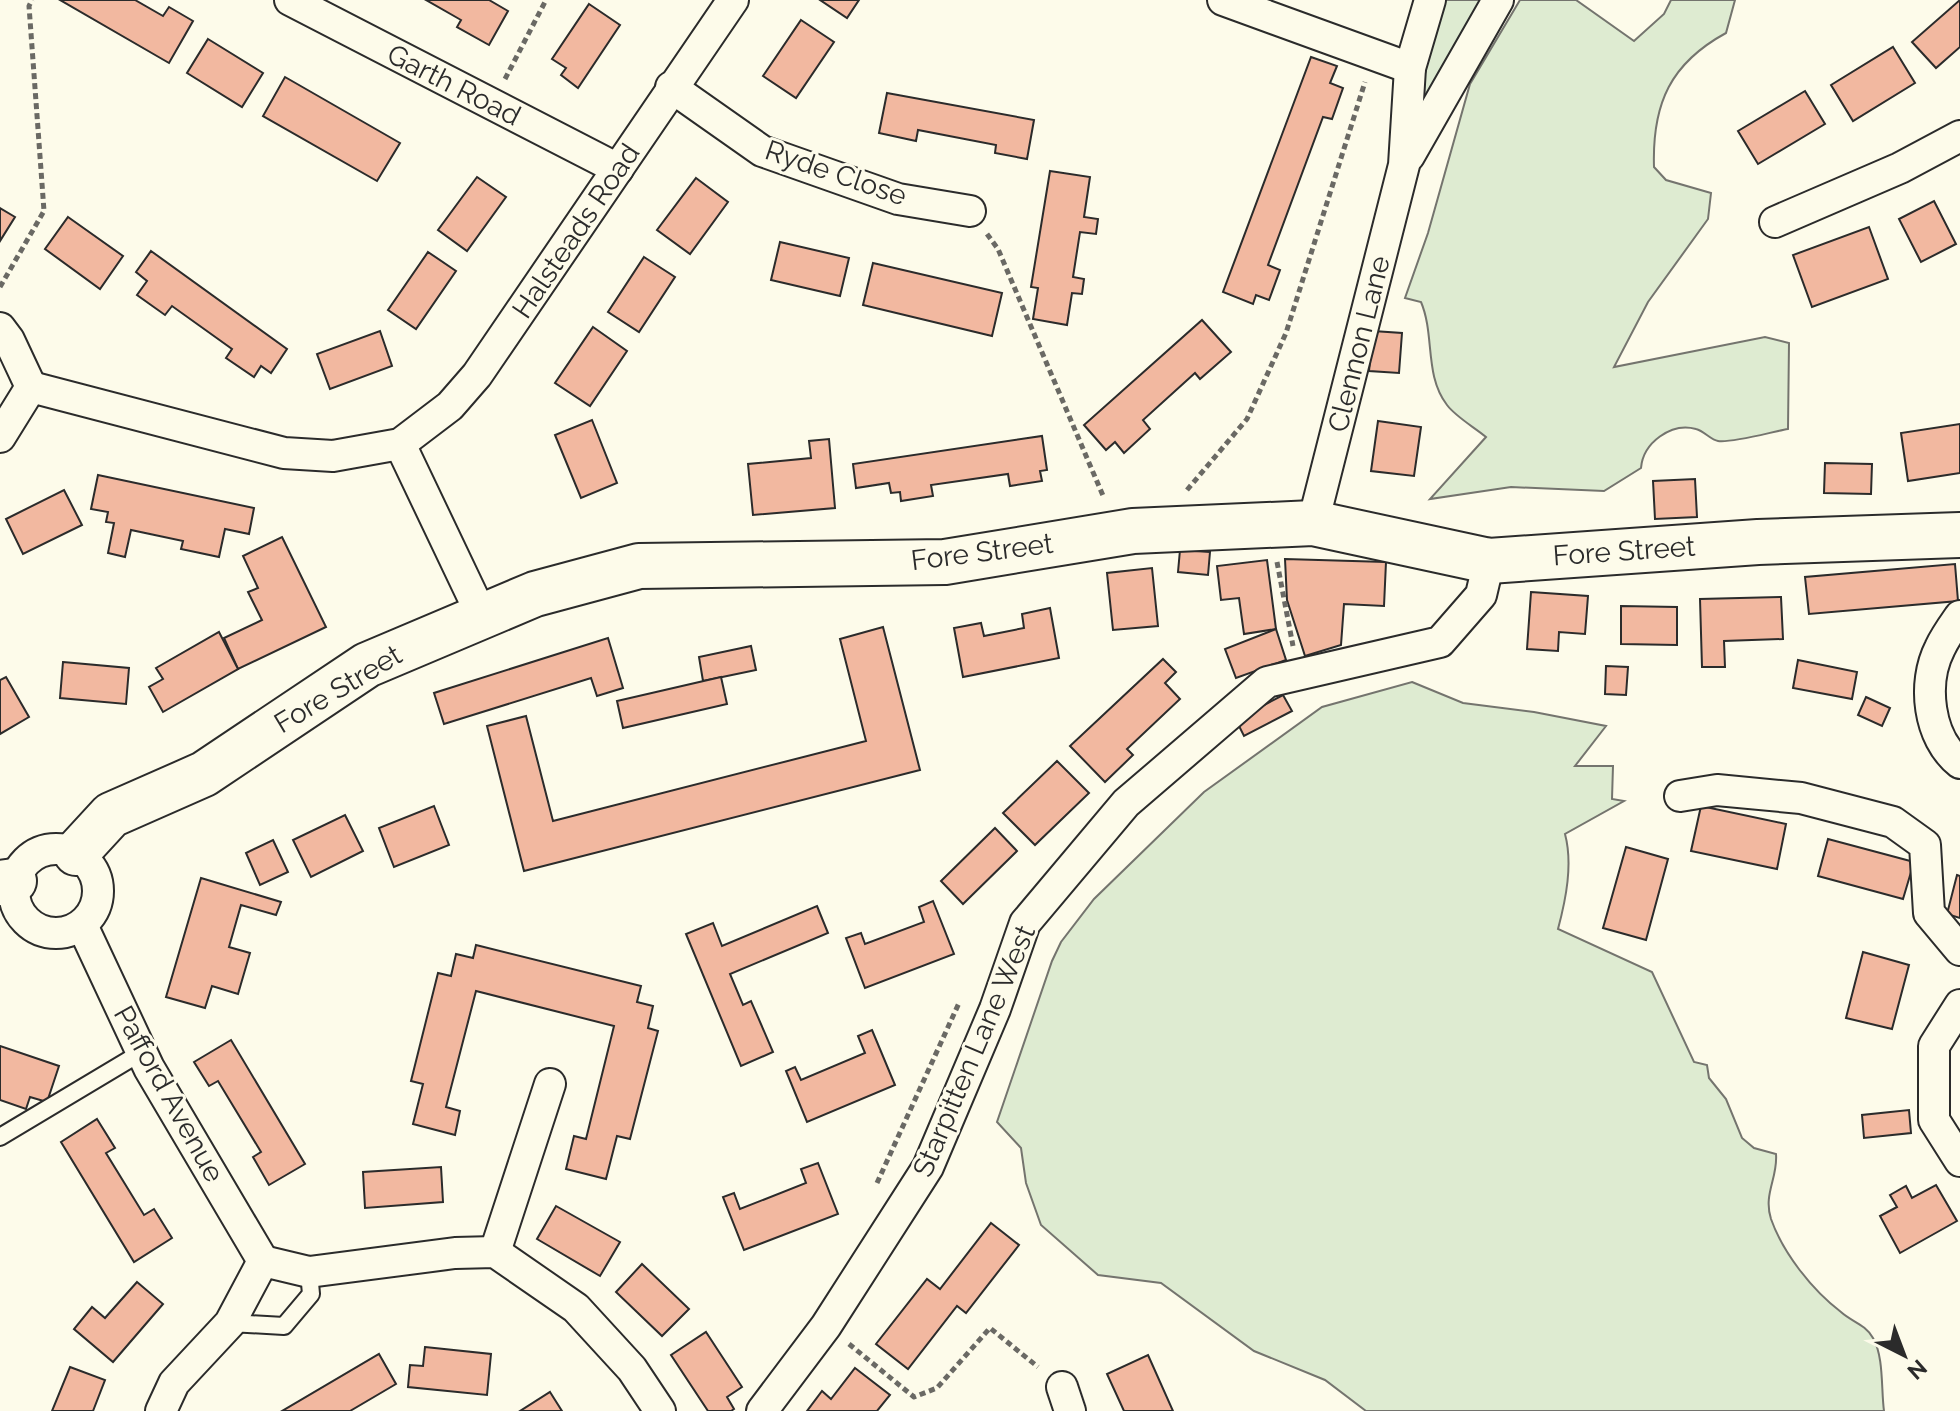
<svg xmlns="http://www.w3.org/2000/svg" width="1960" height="1411" font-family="Raleway,sans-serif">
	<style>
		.green { fill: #deebd1; stroke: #74746e; stroke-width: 2 }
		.building { fill: #f2b8a0; stroke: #2b2b2b; stroke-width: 2 }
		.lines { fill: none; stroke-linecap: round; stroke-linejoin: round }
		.lane-casing { stroke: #2b2b2b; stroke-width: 20 }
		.street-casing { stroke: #2b2b2b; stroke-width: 34 }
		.secondary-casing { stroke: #2b2b2b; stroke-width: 48 }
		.path { stroke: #6a6964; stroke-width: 5; stroke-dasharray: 6 4; stroke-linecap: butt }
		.lane { stroke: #fdfbea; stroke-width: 16 }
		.street { stroke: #fdfbea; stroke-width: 30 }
		.secondary { stroke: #fdfbea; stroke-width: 44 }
		.labels { text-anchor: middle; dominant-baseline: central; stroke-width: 6; stroke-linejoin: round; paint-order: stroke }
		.street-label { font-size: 28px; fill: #2b2b2b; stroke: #fdfbea }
	</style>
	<rect width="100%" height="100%" fill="#fdfbea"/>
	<g class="green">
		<polygon points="1430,0 1498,0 1404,165"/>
		<path d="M1520,0H1576L1634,41L1664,14L1671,0H1735L1726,33C1671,63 1652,103 1654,167L1666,180L1711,193L1708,219L1648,302L1614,367L1765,337L1789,343L1788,429C1771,432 1733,443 1718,441C1711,440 1704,431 1696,429C1671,422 1643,443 1641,468L1604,491L1511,487L1430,499L1486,437C1474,427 1456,417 1447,405C1424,375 1435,335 1421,302L1405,298L1428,233L1470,84Z"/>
		<path d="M1412,682L1463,703L1534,712L1606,726L1575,766H1613L1612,799L1624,801L1565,834C1573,864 1566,899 1558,929L1652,972L1694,1062L1707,1065L1709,1078L1726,1099L1742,1138L1754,1148L1776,1154C1778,1178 1763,1194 1771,1219C1783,1253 1812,1290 1841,1312C1852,1322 1865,1324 1873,1338C1884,1357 1881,1389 1884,1411H1366L1325,1380L1254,1351L1161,1283L1098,1275L1041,1225L1026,1183L1021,1148L997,1122L1052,961L1061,942L1094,899L1204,792L1322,707Z"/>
	</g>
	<g class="building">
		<polygon points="60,0 135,0 163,16 169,7 193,21 169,63"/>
		<polygon points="426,0 489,0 508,11 489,45 457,27 461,20"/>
		<polygon points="820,0 859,0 847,18"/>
		<polygon points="1960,0 1960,47 1936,68 1912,42"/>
		<polygon points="589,4 620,25 578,88 561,75 566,68 552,59"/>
		<polygon points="801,20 834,42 796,98 763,76"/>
		<polygon points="208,39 263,73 242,107 187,73"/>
		<polygon points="1893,47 1915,83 1853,121 1831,85"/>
		<polygon points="1311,57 1337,66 1330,83 1343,88 1332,119 1323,117 1268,265 1280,270 1269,300 1256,295 1253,304 1223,292"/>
		<polygon points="285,77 400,143 377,181 263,116"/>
		<polygon points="1805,91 1825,124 1758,164 1738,131"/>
		<polygon points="887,93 1034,120 1027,159 995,153 996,145 918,130 916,141 879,133"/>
		<polygon points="1050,171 1090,177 1084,217 1098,219 1096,234 1080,232 1073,277 1084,279 1082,294 1072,293 1067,325 1033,319 1038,288 1031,287"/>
		<polygon points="477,177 506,197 467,251 438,230"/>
		<polygon points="696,178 728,202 690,254 657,230"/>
		<polygon points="1934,201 1956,244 1921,262 1899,219"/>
		<polygon points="0,208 15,217 0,241"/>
		<polygon points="68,217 123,256 100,289 45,249"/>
		<polygon points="1869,227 1888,279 1812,307 1793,255"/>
		<polygon points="780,242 849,258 840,296 771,280"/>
		<polygon points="151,251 287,349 271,373 261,366 254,377 226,358 232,349 172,306 165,315 137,295 147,281 136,272"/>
		<polygon points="428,252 456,271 416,329 388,310"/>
		<polygon points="644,257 675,277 639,332 608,312"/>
		<polygon points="873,263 1002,293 992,336 863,305"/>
		<polygon points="1202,320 1231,352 1200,379 1195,373 1143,420 1150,429 1124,453 1115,442 1106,450 1084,425"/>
		<polygon points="593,327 627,351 590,406 555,383"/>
		<polygon points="380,331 392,366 330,389 317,354"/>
		<polygon points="1373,331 1402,333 1399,373 1369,371"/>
		<polygon points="592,420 617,483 581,498 555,435"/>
		<polygon points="1378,421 1421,427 1414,476 1371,471"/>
		<polygon points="1960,424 1960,473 1908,481 1901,433"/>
		<polygon points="1042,436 1047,470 1040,471 1042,481 1010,486 1008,474 931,485 933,496 901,501 900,492 891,493 889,483 856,488 853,464"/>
		<polygon points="829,439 835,508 753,515 748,464 811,458 809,441"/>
		<polygon points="1825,463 1872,464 1871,494 1824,493"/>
		<polygon points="98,475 254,508 249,534 225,529 219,557 181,549 183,541 131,530 125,557 108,553 114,523 106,522 108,512 91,509"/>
		<polygon points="1695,479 1697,517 1655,519 1653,481"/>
		<polygon points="64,490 82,525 23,554 6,519"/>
		<polygon points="282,537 326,627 238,669 224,638 262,620 248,592 258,588 243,556"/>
		<polygon points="1180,550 1210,552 1208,575 1178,572"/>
		<polygon points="1285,559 1386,562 1384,606 1344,604 1341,645 1305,656 1287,600"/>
		<polygon points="1267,560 1276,629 1244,634 1239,598 1221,600 1217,566"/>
		<polygon points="1955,564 1958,601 1809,614 1805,577"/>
		<polygon points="1152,568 1158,626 1113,630 1107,573"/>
		<polygon points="1531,592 1588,596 1585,634 1559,632 1558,651 1527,649"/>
		<polygon points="1781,597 1783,639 1724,641 1725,667 1702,667 1700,599"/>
		<polygon points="1621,606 1677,607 1677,645 1621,644"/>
		<polygon points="1050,608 1059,658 963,677 954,628 981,623 984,636 1024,628 1022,614"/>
		<polygon points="883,627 920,770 524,871 487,726 526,716 553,821 866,741 840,639"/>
		<polygon points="1276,629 1286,660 1236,678 1225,649"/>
		<polygon points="219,632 238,669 163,712 149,687 163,679 156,668"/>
		<polygon points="608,638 623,688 597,696 591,678 444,724 434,693"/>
		<polygon points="751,646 756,670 703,681 699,657"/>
		<polygon points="1163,659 1176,672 1165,683 1180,699 1127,749 1133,755 1105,782 1070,746"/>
		<polygon points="1798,660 1857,672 1852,699 1793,688"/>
		<polygon points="63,662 129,668 126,704 60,698"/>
		<polygon points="1606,666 1628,667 1626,695 1605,694"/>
		<polygon points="6,677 29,717 0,734 0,680"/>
		<polygon points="721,677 727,704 623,728 617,701"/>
		<polygon points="1283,695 1292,711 1244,736 1236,720"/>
		<polygon points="1866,697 1890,708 1882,726 1858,715"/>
		<polygon points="1057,761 1089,793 1035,845 1003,813"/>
		<polygon points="434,806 449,845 394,867 379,828"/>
		<polygon points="1701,806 1786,824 1777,869 1691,851"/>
		<polygon points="345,815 363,851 311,877 293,840"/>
		<polygon points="995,828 1017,851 963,904 941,881"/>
		<polygon points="1828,839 1914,862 1903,899 1818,876"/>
		<polygon points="273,840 288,872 260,885 246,853"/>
		<polygon points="1626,847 1668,859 1646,940 1603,928"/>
		<polygon points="1957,875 1960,876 1960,918 1947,914"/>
		<polygon points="201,878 281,902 276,915 241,905 229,947 250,953 238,994 212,986 205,1008 166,997"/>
		<polygon points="933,901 954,954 865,988 846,938 861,933 865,944 924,922 919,907"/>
		<polygon points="817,906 828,933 730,974 743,1005 751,1001 773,1052 741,1066 686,934 713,923 722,946"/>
		<polygon points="476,945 641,986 637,1002 653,1006 648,1028 658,1031 630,1139 617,1136 606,1179 566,1169 574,1136 586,1139 614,1026 476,991 446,1107 460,1111 455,1135 413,1124 423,1084 411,1081 438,973 451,976 456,954 473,958"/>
		<polygon points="1863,952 1909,965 1892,1029 1846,1018"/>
		<polygon points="872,1030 895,1085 807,1122 786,1071 795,1067 801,1080 865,1053 858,1036"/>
		<polygon points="231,1040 305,1164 269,1185 253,1157 261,1152 218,1081 209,1086 194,1062"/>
		<polygon points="0,1046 59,1066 47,1102 30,1097 26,1109 0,1100"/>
		<polygon points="1909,1110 1911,1133 1864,1138 1862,1115"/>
		<polygon points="97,1119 115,1148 106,1153 144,1215 154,1209 172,1238 134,1262 61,1142"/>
		<polygon points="818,1163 838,1214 744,1250 723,1197 734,1193 740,1209 806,1183 801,1169"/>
		<polygon points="441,1167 443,1202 365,1208 363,1172"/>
		<polygon points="1936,1185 1957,1221 1900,1253 1880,1216 1897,1207 1890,1195 1906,1186 1912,1198"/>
		<polygon points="556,1206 620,1242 600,1276 537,1239"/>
		<polygon points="991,1223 1019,1245 966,1313 957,1306 908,1369 876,1344 927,1279 940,1289"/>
		<polygon points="642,1264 689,1309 662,1336 616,1292"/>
		<polygon points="137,1282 163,1304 113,1362 74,1329 92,1307 105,1318"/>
		<polygon points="706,1332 742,1387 727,1397 734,1409 731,1411 708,1411 671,1355"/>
		<polygon points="425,1347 491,1354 487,1395 408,1387 410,1365 423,1366"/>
		<polygon points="379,1354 396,1384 350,1411 282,1411"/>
		<polygon points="1148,1355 1173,1411 1124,1411 1107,1374"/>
		<polygon points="70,1367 105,1380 93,1411 52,1411"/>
		<polygon points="855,1368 890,1395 877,1411 807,1411 822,1391 831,1399"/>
		<polygon points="550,1392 562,1411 520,1411"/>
	</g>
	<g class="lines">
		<g class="lane-casing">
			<g id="lane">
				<polyline points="0,1137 142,1052"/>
				<polyline points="230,1323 284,1326 311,1294 309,1272"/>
			</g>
		</g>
		<g class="street-casing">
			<g id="street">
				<polyline points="290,0 618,169"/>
				<polyline points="1223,0 1410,68"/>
				<polyline points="671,87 762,151 898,199 970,211"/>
				<polyline points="1409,156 1498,0"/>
				<polyline points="1775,222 1900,168 1960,136"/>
				<polyline points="0,328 9,340 31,387 0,437"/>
				<polyline points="31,387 284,453 333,456 400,444 450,406 477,375 733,0"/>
				<polyline points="400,444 481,614"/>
				<polyline points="1313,523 1404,165 1410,68 1430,0"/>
				<path d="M1960,616C1953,626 1945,637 1940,648C1922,683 1928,738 1960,763"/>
				<polyline points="1680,796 1717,790 1801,798 1893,822 1925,845 1929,913 1960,950"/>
				<circle cx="56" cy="891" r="42"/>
				<polyline points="82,925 149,1068 263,1261"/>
				<polyline points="1960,1005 1934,1046 1934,1120 1960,1161"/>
				<polyline points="495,1252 550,1084"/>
				<polyline points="263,1261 309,1272 455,1253 495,1252 576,1308 632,1369 660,1411"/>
				<polyline points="1062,1387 1070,1411"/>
				<polyline points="161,1411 174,1383 230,1323 263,1261"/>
				<polyline points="762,1411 826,1326 928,1167 995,1009 1025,923 1126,803 1267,682 1440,642 1481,595 1489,561"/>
			</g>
		</g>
		<g class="secondary-casing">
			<g id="secondary">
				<polyline points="76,853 111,815 204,774 367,665 535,594 639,566 945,562 1133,531 1313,523 1489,561 1758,542 1960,535"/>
				<polyline points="0,883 14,881"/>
			</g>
		</g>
		<g class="path">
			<polyline points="505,79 546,0"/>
			<polyline points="987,234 998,249 1104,498"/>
			<polyline points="0,287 44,211 29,6 32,0"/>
			<polyline points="1187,490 1247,419 1286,333 1365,82"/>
			<polyline points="1277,562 1293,646"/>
			<polyline points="877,1183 959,1003"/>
			<polyline points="849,1344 914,1397 937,1388 990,1328 1038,1367"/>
		</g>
		<use href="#lane" class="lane"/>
		<use href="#street" class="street"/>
		<use href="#secondary" class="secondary"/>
	</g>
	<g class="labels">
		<g class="street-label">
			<text transform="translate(454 85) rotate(27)">Garth Road</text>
			<text transform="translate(836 173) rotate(19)">Ryde Close</text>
			<text transform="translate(576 231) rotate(-56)">Halsteads Road</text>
			<text transform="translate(1359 344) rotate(-76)">Clennon Lane</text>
			<text transform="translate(1624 551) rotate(-4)">Fore Street</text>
			<text transform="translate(982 552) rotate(-7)">Fore Street</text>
			<text transform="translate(338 689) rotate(-31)">Fore Street</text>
			<text transform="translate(974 1051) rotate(-67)">Starpitten Lane West</text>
			<text transform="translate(169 1094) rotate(61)">Pafford Avenue</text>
		</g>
	</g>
	<g transform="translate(1904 1355) rotate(138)" stroke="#fdfbea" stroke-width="6" paint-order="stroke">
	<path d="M0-6L14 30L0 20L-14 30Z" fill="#2b2b2b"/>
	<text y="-12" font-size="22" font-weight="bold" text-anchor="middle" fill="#2b2b2b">N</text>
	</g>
</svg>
